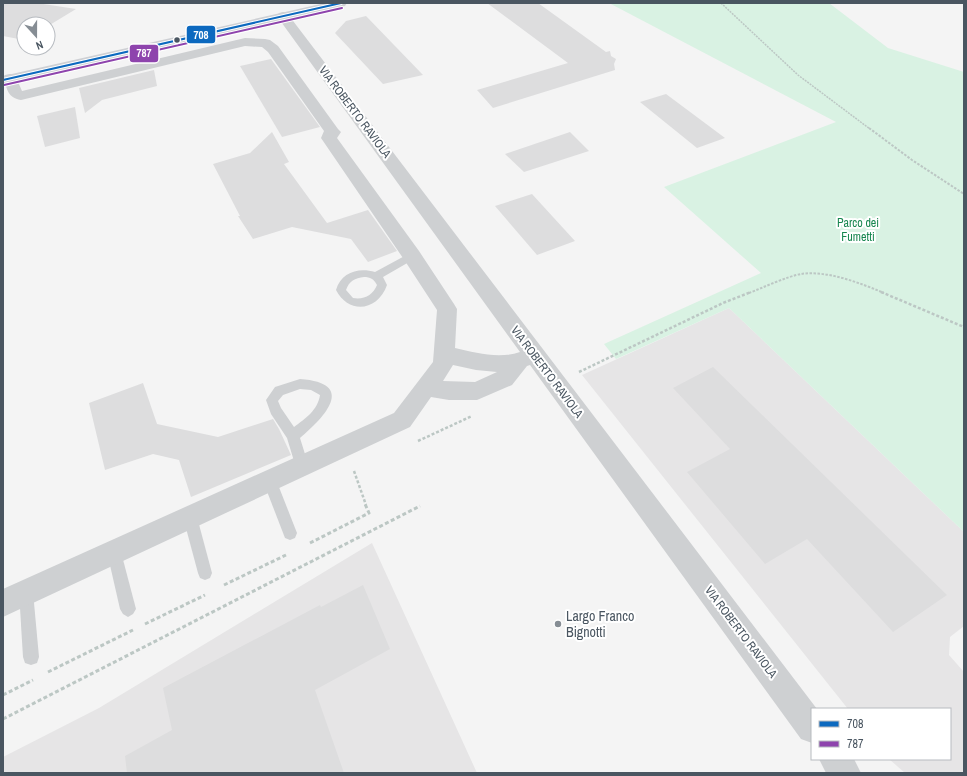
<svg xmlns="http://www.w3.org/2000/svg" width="967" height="776" font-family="'Archivo Narrow',sans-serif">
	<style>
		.education { fill: #e6e5e6 }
		.green { fill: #d9f2e3 }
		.building { fill: #ddddde }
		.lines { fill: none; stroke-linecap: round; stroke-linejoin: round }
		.path-far3 { stroke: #bcc7c4; stroke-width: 1.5; stroke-dasharray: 2 1; stroke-linecap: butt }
		.path-far2 { stroke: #bcc7c4; stroke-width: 2; stroke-dasharray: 2.5 1.5; stroke-linecap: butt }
		.path-far1 { stroke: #bcc7c4; stroke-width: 2.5; stroke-dasharray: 3 2; stroke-linecap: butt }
		.path { stroke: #bcc7c4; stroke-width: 3; stroke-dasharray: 4 2.5; stroke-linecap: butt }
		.lane { fill: #ced0d2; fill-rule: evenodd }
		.street { fill: #ced0d2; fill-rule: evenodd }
		.secondary { fill: #ced0d4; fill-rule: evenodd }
		.bus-1-casing { stroke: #fff; stroke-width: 4 }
		.bus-2-casing { stroke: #fff; stroke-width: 4 }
		.bus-1 { stroke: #0c69bf; stroke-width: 2 }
		.bus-2 { stroke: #8e44ad; stroke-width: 2 }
		.bus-dot { fill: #4a5661; stroke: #fff; stroke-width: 1.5 }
		.poi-dot { fill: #868d94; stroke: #fff; stroke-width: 1.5 }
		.labels { text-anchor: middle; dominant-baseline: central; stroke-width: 4; stroke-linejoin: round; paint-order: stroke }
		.street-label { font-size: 12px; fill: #4a5661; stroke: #fff }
		.park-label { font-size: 12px; fill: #17864f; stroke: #fff }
		.near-poi-label { font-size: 14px; fill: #4a5661; stroke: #fff; text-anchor: start }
		.line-badge { stroke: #fff; stroke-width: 1.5 }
		.badge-label { font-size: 11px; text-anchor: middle; font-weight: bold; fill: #fff }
	</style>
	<rect width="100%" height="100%" fill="#f4f4f4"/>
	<g class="education">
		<polygon points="729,308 964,532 964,626 950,637 949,655 964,672 964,773 905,773 889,759 950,759 950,709 848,709 582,375"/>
		<polygon points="372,543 477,773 3,773 3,757 99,708"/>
	</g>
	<polygon class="green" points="609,3 829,3 888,48 964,72 964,532 729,308 616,359 604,344 761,273 664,187 836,122"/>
	<g class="building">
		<polygon points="3,3 37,3 76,9 48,26 48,24 24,24 24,40 3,36"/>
		<polygon points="487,3 538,3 606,52 610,51 611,56 616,59 614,64 615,70 493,108 477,90 568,63"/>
		<polygon points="366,16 423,75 383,84 335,33 346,21"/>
		<polygon points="271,59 320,127 282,137 240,66"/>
		<polygon points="154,70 157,86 102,100 85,113 79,88"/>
		<polygon points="666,94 725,138 697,148 640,102"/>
		<polygon points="75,107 80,138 45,147 37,116"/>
		<polygon points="272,132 289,162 284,164 327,223 368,210 397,251 368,262 351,239 292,227 253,239 238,216 240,216 213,164 250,153"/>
		<polygon points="570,132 589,151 524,172 505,154"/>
		<polygon points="532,194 575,241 537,255 495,206"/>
		<polygon points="713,367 947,595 893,632 807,539 765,564 687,472 730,449 673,388"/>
		<polygon points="143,383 157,424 218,437 273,419 279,429 291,455 191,497 179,460 153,454 105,470 89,403"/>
		<polygon points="363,585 390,649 315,690 344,773 127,773 125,756 172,730 163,688 320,605 321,607"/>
	</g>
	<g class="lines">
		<polyline class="path-far3" points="721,3 798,75 870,129"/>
		<g class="path-far2">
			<polyline points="869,128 912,160 964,194"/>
			<path d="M749,293C762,288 788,276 801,274C827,270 860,283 884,293"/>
		</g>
		<g class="path-far1">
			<polyline points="881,292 964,327"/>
			<polyline points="579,372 723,303 751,292"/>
			<polyline points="418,441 472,416"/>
			<polyline points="354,471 366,505"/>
		</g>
		<g class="path">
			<polyline points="310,543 369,513 365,504"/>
			<polyline points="224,585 286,555"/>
			<polyline points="145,624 205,595"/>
			<polyline points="48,672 133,630"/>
			<polyline points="3,695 33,680"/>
			<polyline points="3,719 420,506"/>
		</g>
		<g class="lane">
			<path d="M412,252L417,256L416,258L383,277L387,285C378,311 349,315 336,290C341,272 359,267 375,272ZM364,277C370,277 374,279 377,285C373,295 364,300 353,298L346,290C349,281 355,278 364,277Z"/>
			<path d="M300,379C357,383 325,417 300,438L309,467L307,471L302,473L297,471L287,438L271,414L266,400L275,387ZM300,389L311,390L320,395C318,410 305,419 294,427L281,408L278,401L283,395Z"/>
			<polygon points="270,475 275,477 297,533 295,538 290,540 285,538 263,481 265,477"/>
			<polygon points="190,510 195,512 197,517 212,573 210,578 205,580 200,578 198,573 183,517 185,512"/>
			<polygon points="114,545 119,547 121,552 136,609 133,614 128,617 123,614 120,609 107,552 109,547"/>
			<polygon points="26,585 31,587 33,592 39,657 37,663 31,665 25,663 23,657 19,592 21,587"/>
		</g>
		<g class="street">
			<path d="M283,12L287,13L817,709H812V743L801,739L530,365L527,366L512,385L477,400H449L431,397L410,427L3,617V589L394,413L433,362L437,310L405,261L321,138L324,131L268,52L262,47L245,46L21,100C7,97 8,90 3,78L5,75L10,74L15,75L22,91L245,38L265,39L270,40L278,46L338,129L341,132L337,138L419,251L454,304L457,309L455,348C476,353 499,359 520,352L279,19L277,16L279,13ZM453,365L476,370L497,372L475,382L443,381Z"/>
			<polygon points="819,759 854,759 861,773 826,773"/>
		</g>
		<polygon class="secondary" points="325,3 347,3 345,6 341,7 3,84 3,76"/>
		<g class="bus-1-casing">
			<polyline id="bus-1" points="3,80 341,3"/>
		</g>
		<g class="bus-2-casing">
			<polyline id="bus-2" points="4,85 342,8"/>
		</g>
		<use href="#bus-1" class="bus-1"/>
		<use href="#bus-2" class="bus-2"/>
	</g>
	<circle class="bus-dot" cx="177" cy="40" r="3.5"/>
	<circle class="poi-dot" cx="558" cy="624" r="4"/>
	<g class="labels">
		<g class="street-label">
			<text transform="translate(355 112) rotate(53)">VIA ROBERTO RAVIOLA</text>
			<text transform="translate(547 372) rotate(53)">VIA ROBERTO RAVIOLA</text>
			<text transform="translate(741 632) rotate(53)">VIA ROBERTO RAVIOLA</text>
		</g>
		<g class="park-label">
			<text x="858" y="223">Parco dei<tspan x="858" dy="14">Fumetti</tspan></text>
		</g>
		<g class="near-poi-label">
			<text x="566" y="616">Largo Franco<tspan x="566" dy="16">Bignotti</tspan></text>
		</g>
	</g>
	<g class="line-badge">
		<rect x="186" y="25" width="30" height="19" rx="4" fill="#0c69bf"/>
		<rect x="129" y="44" width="30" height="19" rx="4" fill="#8e44ad"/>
	</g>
	<g class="badge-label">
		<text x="201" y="39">708</text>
		<text x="144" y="57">787</text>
	</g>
	<rect width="967" height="776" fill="none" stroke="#4a5661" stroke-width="8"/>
	<rect x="811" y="708" width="140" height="52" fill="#ffffff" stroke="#b7bbc0"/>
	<rect x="819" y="721" width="20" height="6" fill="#0c69bf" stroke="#b7bbc0"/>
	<text x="847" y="728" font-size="12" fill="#4a5661">708</text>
	<rect x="819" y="741" width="20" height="6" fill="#8e44ad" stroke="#b7bbc0"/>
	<text x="847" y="748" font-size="12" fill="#4a5661">787</text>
	<g transform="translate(36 36) rotate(159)"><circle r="19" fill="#ffffff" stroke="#b7bbc0"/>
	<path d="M0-3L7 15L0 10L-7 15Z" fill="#868d94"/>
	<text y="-6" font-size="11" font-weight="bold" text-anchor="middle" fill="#4a5661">N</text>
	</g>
</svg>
